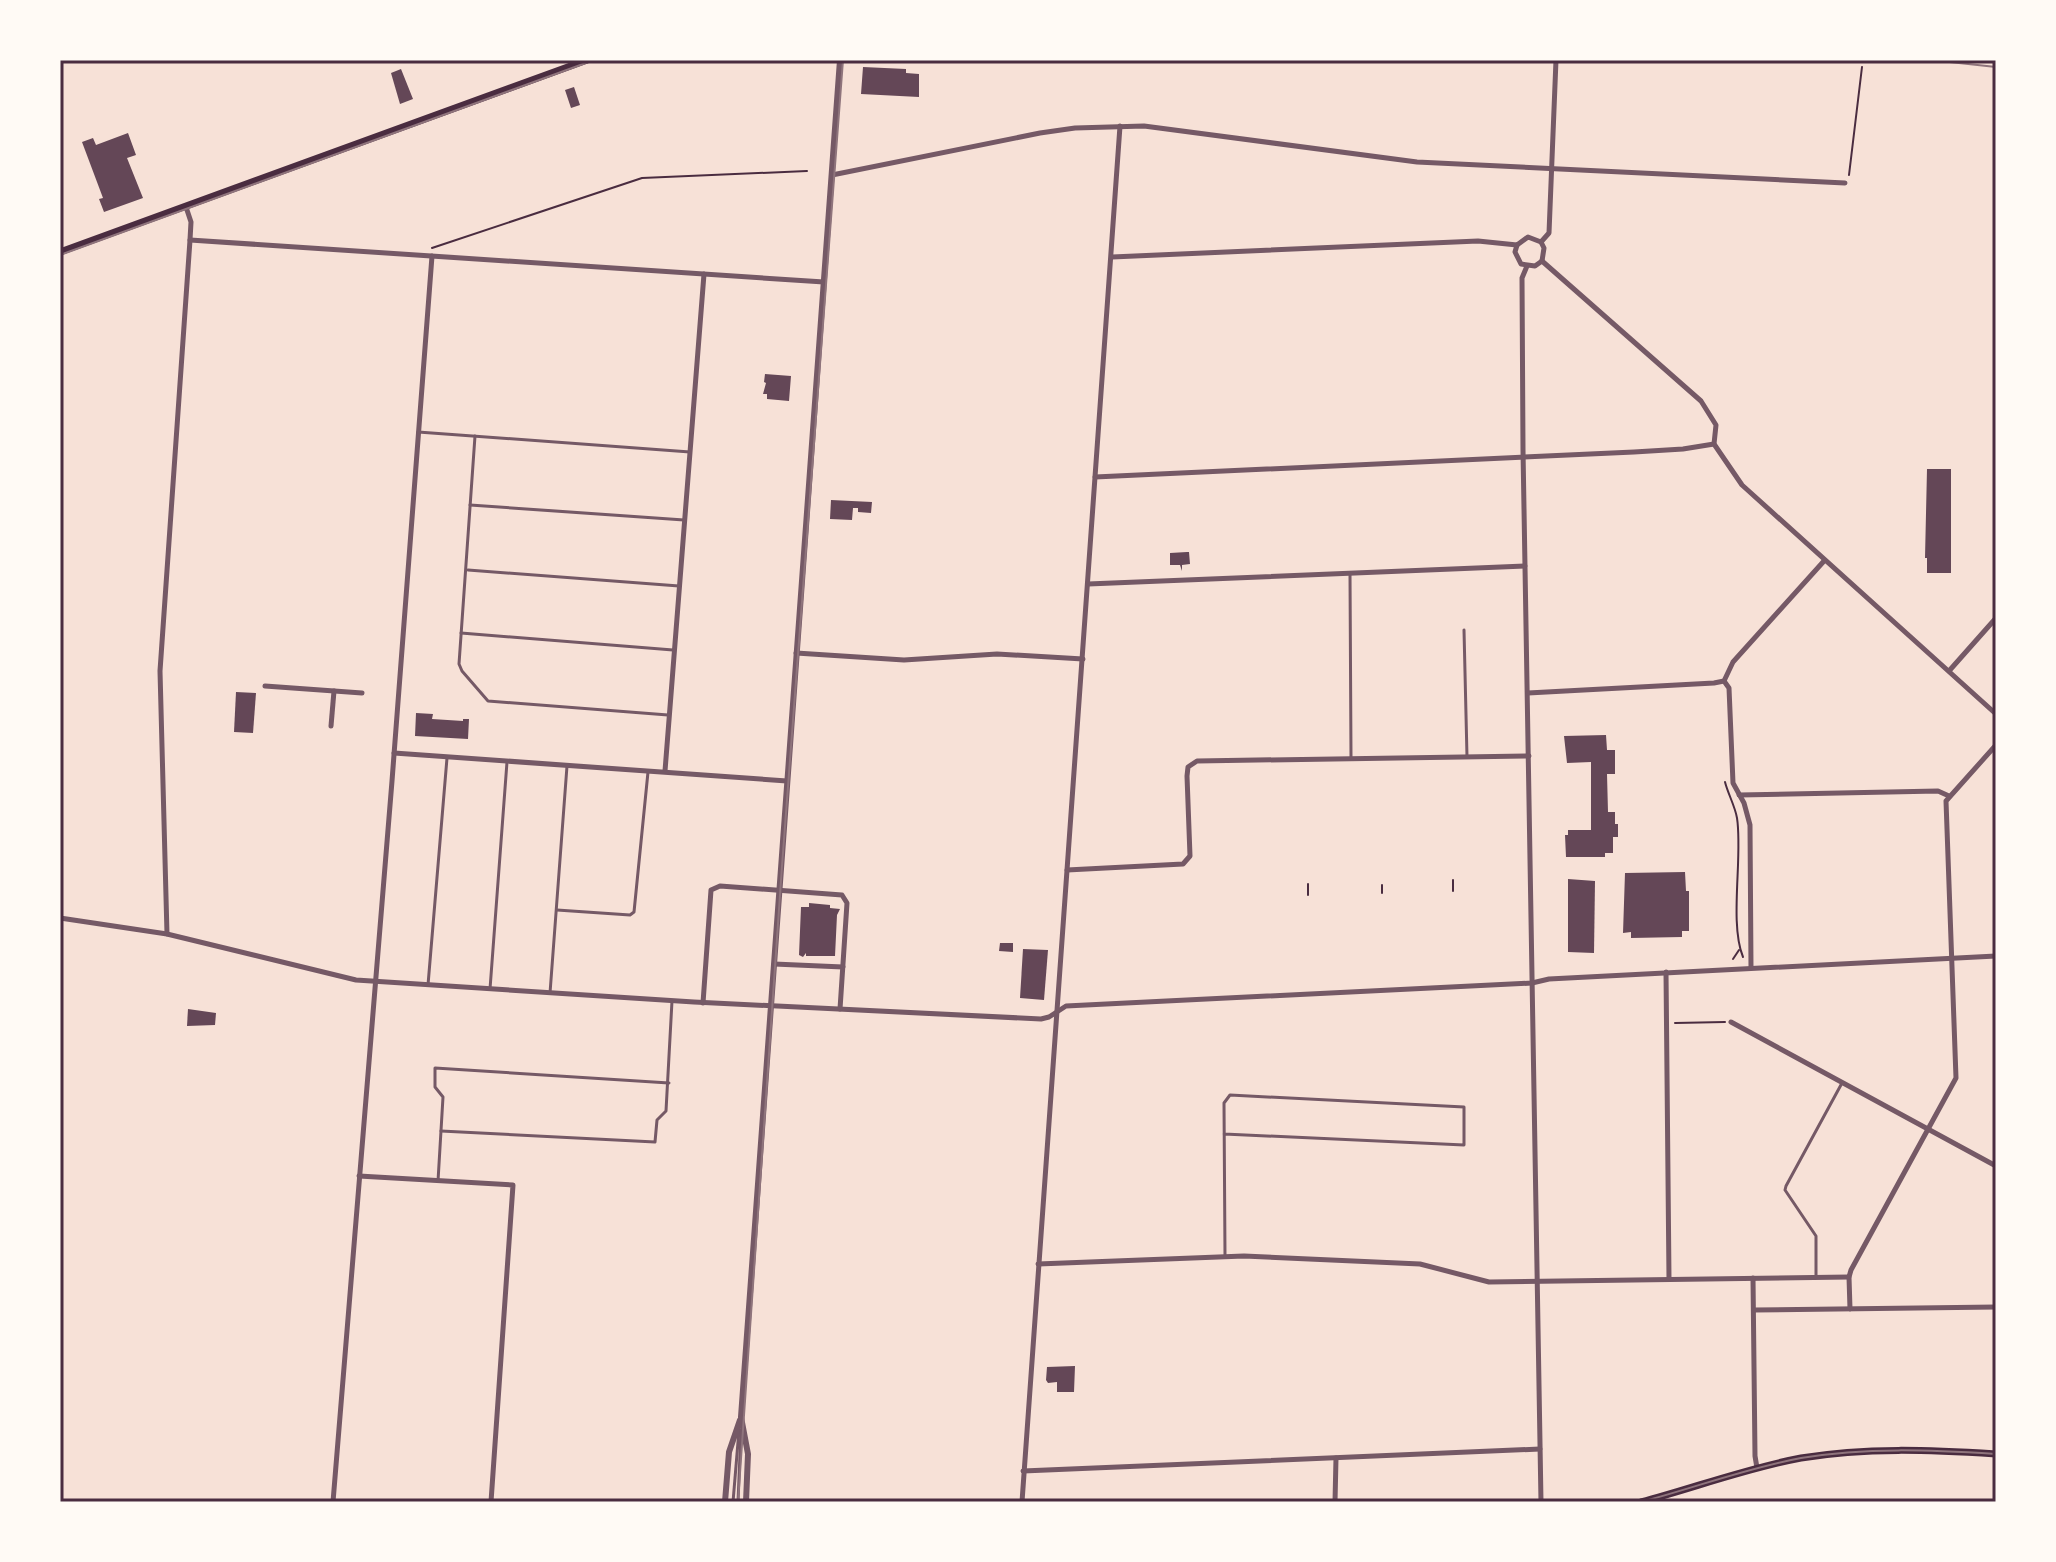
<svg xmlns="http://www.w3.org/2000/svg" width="2056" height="1562" font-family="'Open Sans',sans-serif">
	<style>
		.building { fill: #644757 }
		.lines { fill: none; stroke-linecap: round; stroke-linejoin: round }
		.path { stroke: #4a2c40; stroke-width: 2 }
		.service { stroke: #755966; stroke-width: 3 }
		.minor { stroke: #755966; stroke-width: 5 }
		.tertiary { stroke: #755966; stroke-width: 6 }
		.secondary { stroke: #4a2c40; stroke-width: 7 }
		.tram { stroke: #8f747c; stroke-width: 2 }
		.neatline { fill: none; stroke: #4a2c40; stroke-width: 3 }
	</style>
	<rect width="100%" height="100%" fill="#f7e1d7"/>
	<g class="building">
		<polygon points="863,67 906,69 906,73 919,74 919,97 861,94"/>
		<polygon points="401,69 413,99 400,104 391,73"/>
		<polygon points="574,87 580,105 571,108 565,90"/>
		<polygon points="128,133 136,155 127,158 143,198 104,212 99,199 103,198 82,142 93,138 96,145"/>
		<polygon points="765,374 791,376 789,401 767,399 767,394 763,394 766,383 764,382"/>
		<polygon points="1927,469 1951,469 1951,573 1927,573 1927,558 1925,558"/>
		<polygon points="831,500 872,502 871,513 858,512 858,508 853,508 852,520 830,519"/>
		<polygon points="1187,552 1189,552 1190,564 1182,565 1182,571 1180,565 1170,565 1170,553"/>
		<polygon points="236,692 256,693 253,733 234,732"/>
		<polygon points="416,713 433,714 432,719 463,721 463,719 469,719 468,739 415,736"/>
		<polygon points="1606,735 1607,750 1615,750 1615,774 1607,774 1608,812 1615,812 1615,824 1618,824 1618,837 1613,837 1613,853 1605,853 1605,857 1566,857 1565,835 1568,835 1568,830 1591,830 1591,762 1567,763 1564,736"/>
		<polygon points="1685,872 1686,891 1689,891 1689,931 1682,931 1682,937 1631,938 1631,932 1623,933 1625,873"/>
		<polygon points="1568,879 1595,881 1594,953 1568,952"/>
		<polygon points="809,903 830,905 830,908 840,909 837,915 835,956 806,956 806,953 803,957 799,955 801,907 809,907"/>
		<polygon points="1000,943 1013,943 1013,952 999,951"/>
		<polygon points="1023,949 1048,950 1044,1000 1020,998"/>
		<polygon points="188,1009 216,1013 215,1025 187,1026"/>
		<polygon points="1075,1366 1074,1392 1057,1392 1057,1382 1048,1383 1046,1380 1047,1367"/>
	</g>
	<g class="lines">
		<g class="path">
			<polyline points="1849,175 1862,67"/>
			<polyline points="432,248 642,178 807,171"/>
			<path d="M1725,782C1728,794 1735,806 1737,818C1743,856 1729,923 1743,957"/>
			<polyline points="1453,880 1453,891"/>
			<polyline points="1308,884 1308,895"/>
			<polyline points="1382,885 1382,893"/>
			<polyline points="1733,959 1739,950"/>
			<polyline points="1675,1023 1725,1022"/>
		</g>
		<g class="service">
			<polyline points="418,432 690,452"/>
			<polyline points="475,436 459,664 462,671 488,701 668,715"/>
			<polyline points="470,505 684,520"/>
			<polyline points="468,570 679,586"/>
			<polyline points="1350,574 1351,758"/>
			<polyline points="1464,630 1467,757"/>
			<polyline points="461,633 673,650"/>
			<polyline points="557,910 630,915 634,912 648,772"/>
			<polyline points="428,985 447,758"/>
			<polyline points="490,989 507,762"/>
			<polyline points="550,993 567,766"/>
			<polyline points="441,1131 655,1142 657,1120 666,1111 672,1001"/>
			<polyline points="1224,1134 1464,1145 1464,1107 1230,1095 1224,1103 1225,1256"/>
			<polyline points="438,1181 443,1097 435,1087 435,1068 669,1083"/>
			<polyline points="1816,1276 1816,1236 1785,1190 1786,1186 1842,1083"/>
			<polyline points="733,1502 739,1430"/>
			<polyline points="738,1502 741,1430"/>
		</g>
		<g class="minor">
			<polyline points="832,175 1040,133 1075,128 1144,126 1417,162 1845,183"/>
			<polyline points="190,240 824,282"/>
			<polyline points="1541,242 1549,233 1556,60"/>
			<polyline points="1541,242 1544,248 1542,261"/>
			<polyline points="1517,245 1515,252 1521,264 1535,266 1542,261"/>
			<polyline points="1517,245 1528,237 1541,242"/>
			<polyline points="1112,257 1478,241 1517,245"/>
			<polyline points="1542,261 1701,401 1716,425 1714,444 1742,485 1996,714"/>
			<polyline points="1527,266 1522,278 1523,450 1541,1502"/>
			<polyline points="1095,477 1634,452 1683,449 1714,444"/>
			<polyline points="1088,584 1525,566"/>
			<polyline points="796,653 904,660 997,654 1083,659"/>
			<polyline points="1949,671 1996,618"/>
			<polyline points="1724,681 1729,688 1733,783 1744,803 1750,825 1751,968"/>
			<polyline points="265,686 362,693"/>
			<polyline points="1528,693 1714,683 1724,681 1733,662 1824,561"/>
			<polyline points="331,726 334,691"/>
			<polyline points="394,753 787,781"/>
			<polyline points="665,771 704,274"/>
			<polyline points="1739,795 1938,791 1949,796"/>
			<polyline points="1067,870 1183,864 1190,856 1187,776 1188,767 1197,761 1529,756"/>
			<polyline points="60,918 167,934 356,980 694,1002 1041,1019 1049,1017 1066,1006 1532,983 1549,979 1996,956"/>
			<polyline points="167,934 160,671 190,240 191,222 186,207"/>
			<polyline points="774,964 843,967"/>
			<polyline points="1666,972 1669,1279"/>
			<polyline points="703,1003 711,890 720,886 842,895 847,903 840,1009"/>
			<polyline points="1731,1022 1996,1166"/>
			<polyline points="359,1176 513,1185 491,1502"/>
			<polyline points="1038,1264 1244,1256 1420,1264 1489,1282 1849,1277"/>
			<polyline points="1753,1278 1755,1456 1757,1468"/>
			<polyline points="1850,1309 1849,1277 1851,1270 1956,1078 1946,801 1996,745"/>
			<polyline points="1754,1310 1996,1307"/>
			<polyline points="1023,1471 1540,1449"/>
			<polyline points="333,1502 392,781 432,256"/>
			<polyline points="1022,1502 1120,126"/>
			<polyline points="1335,1502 1336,1458"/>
		</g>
		<g class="tertiary">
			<polyline points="725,1502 729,1452 740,1420"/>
			<polyline points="746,1502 748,1454 741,1417 840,60"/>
		</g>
		<g class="secondary">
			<polyline points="60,252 587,60"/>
			<path d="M1641,1502C1694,1488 1747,1468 1801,1458C1866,1447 1931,1450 1996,1454"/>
		</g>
		<g class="tram">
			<polyline points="1931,60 1996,67"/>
			<polyline points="60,255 594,60"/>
			<polyline points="738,1502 782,866 843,60"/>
			<path d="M1641,1502C1694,1488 1747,1468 1801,1458C1866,1447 1931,1450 1996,1454"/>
		</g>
	</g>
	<rect width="2056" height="1562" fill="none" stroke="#fffaf5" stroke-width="124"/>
	<rect x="62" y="62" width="1932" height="1438" class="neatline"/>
</svg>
